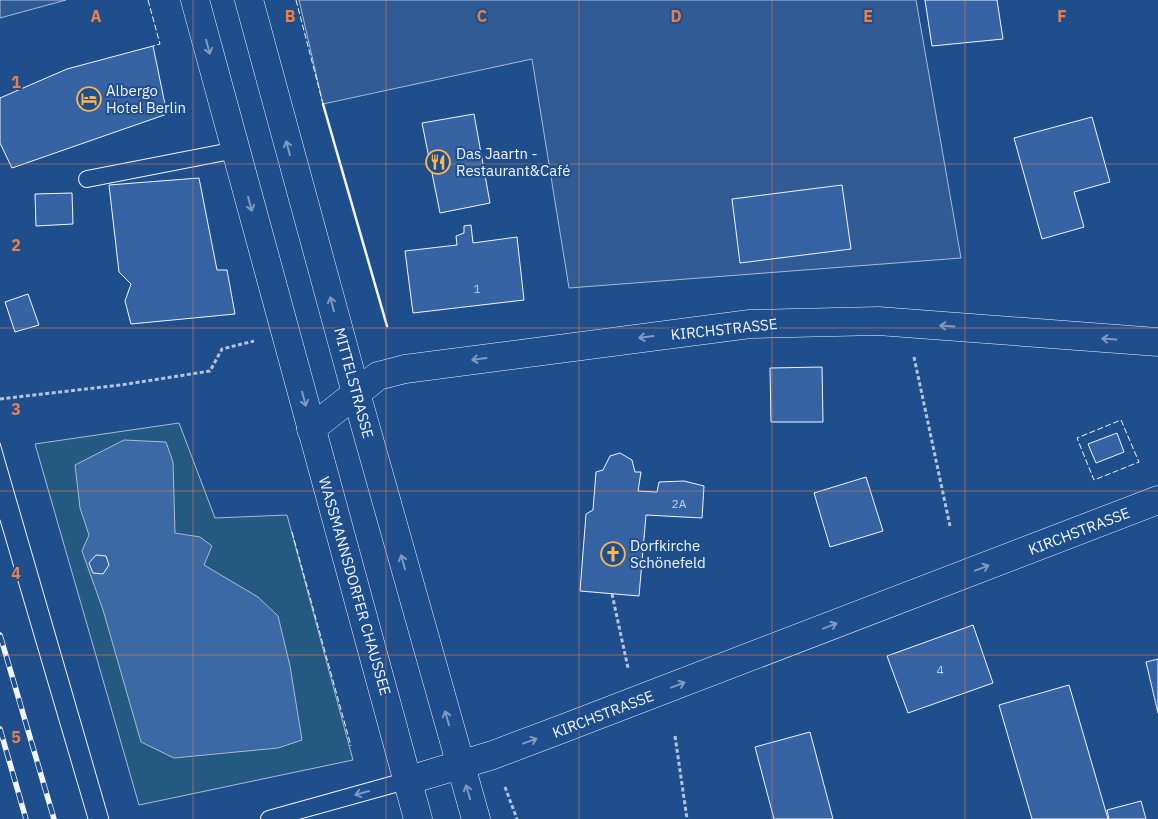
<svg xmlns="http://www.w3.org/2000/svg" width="1158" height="819" font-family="'IBM Plex Sans',sans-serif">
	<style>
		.green { fill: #245a82; stroke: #a8bbd7 }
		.parking { fill: #305b95; stroke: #a8bbd7 }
		.water { fill: #3b69a3; stroke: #a8bbd7 }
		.building { fill: #3563a3; stroke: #f2f6ff }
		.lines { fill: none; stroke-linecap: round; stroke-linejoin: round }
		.service-casing { stroke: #f2f6ff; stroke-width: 18 }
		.minor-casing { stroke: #f2f6ff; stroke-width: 29 }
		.primary-casing { stroke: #f2f6ff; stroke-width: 29 }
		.path { stroke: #b3c4dc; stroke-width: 3; stroke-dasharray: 4 2.5; stroke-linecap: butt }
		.service { stroke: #1f4e8c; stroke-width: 16 }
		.minor { stroke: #1f4e8c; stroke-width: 28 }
		.primary { stroke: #1f4e8c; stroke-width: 28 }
		.tram { stroke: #f2f6ff; stroke-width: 1 }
		.rail-casing { stroke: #f2f6ff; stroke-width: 5.5 }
		.rail { stroke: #1f4e8c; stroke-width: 4; stroke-dasharray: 11; stroke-linecap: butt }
		.fence { stroke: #f2f6ff; stroke-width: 1; stroke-dasharray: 6 2.5; stroke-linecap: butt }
		.wall { stroke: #f2f6ff; stroke-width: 2.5 }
		.oneway { stroke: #7e9ac0 }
		.grid { fill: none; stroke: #ea8049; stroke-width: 1; stroke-opacity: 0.55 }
		.labels { text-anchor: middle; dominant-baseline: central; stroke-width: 4; stroke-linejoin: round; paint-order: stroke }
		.number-label { font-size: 12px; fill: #c3d1e8 }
		.poi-label { font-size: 15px; fill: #f2f6ff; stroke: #1f4e8c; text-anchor: start }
		.street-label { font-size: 15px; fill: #f2f6ff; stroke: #1f4e8c }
		.grid-label { font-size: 16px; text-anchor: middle; font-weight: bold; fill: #ea8049; stroke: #1f4e8c; stroke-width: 4; stroke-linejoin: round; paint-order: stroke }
	</style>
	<rect width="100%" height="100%" fill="#1f4e8c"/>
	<polygon class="green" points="179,423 215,518 287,515 353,760 139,805 35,444"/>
	<g class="parking">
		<polygon points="0,0 66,0 0,18"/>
		<polygon points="299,0 916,0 961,258 569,288 532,59 323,104"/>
	</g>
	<polygon class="water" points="124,440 166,442 173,462 175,533 200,537 212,546 204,565 258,597 278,616 290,666 302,740 278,748 174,758 141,742 103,610 82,551 89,535 80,508 75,465"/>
	<g class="building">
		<polygon points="925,0 997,0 1003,39 932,46"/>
		<polygon points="153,46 167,114 12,168 0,143 0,98 67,69"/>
		<polygon points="474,114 490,203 440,213 422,123"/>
		<polygon points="1092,117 1110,182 1074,192 1084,227 1042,239 1014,138"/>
		<polygon points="199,178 217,270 227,270 235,314 131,324 125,301 131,284 119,272 109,185"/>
		<polygon points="842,185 851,249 740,263 732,199"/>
		<polygon points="72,193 73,224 36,226 35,194"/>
		<polygon points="471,225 473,243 517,237 524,300 413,313 405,251 457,245 456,236 464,233 464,226"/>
		<polygon points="28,294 39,325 15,332 5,302"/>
		<polygon points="822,367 823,422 771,422 770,368"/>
		<polygon points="1117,433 1124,452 1096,463 1088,444"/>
		<polygon points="620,453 632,460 635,472 641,472 638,491 657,492 659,482 684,481 704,486 702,518 646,515 639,596 580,591 586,514 593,510 596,472 603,470 610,456"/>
		<polygon points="866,477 883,531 830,547 814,493"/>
		<polygon points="96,555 106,556 109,565 103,574 93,573 89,563"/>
		<polygon points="973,625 993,683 908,713 887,656"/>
		<polygon points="1158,659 1158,713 1146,662"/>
		<polygon points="1069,685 1108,819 1032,819 999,705"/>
		<polygon points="810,732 833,819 774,819 755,747"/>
		<polygon points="1141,801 1146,819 1109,819 1107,810"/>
	</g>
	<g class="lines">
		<g class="service-casing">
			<g id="service">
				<polyline points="87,179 236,150"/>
				<polyline points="269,819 409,780"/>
			</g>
		</g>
		<g class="minor-casing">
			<g id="minor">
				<polyline points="311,429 378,376 405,369 750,324 878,321 1158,342"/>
				<polyline points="409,780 493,755 567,727 1158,500"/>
			</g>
		</g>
		<g class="primary-casing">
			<g id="primary">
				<polyline points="195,0 418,819"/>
				<polyline points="249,0 356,393 476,819"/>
			</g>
		</g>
		<g class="path">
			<polyline points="914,357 950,526"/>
			<polyline points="0,399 121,385 210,371 222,349 254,341"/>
			<polyline points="612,594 628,668"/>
			<polyline points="675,736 687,819"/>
			<polyline points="505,787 517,819"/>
		</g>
		<use href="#service" class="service"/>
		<use href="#minor" class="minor"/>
		<use href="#primary" class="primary"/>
		<g class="tram">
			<polyline points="0,443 109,819"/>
			<polyline points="0,520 88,819"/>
		</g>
		<g class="rail-casing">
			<g id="rail">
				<polyline points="0,635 54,819"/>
				<polyline points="0,729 26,819"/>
			</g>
		</g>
		<use href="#rail" class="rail"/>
		<g class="fence">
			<polyline points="148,0 160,44 153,46"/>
			<polyline points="296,0 323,104"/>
			<polygon points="1121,420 1139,462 1094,480 1077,438"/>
			<polyline points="292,532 351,746"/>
		</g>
		<polyline class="wall" points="323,104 387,326"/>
	</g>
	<defs><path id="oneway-shaft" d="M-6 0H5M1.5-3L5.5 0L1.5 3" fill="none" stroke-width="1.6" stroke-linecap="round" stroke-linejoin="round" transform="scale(1.25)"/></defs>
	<g class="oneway">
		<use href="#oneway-shaft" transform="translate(208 47) rotate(75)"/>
		<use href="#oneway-shaft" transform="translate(288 148) rotate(-105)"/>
		<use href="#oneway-shaft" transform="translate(250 204) rotate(75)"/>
		<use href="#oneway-shaft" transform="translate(332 304) rotate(-105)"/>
		<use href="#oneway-shaft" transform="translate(947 326) rotate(-176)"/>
		<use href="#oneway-shaft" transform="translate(646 337) rotate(173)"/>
		<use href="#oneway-shaft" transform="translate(1109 339) rotate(-176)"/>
		<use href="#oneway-shaft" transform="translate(479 359) rotate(173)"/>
		<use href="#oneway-shaft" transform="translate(304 399) rotate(75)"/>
		<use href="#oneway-shaft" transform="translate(403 562) rotate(-106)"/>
		<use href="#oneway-shaft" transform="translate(982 568) rotate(-21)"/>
		<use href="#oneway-shaft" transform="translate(830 626) rotate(-21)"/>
		<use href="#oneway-shaft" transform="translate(678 685) rotate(-21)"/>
		<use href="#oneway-shaft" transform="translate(447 718) rotate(-106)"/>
		<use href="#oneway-shaft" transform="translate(530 741) rotate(-20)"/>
		<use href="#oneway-shaft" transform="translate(468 792) rotate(-107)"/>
		<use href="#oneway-shaft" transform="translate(362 793) rotate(164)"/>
	</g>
	<path class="grid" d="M193,0V819M386,0V819M579,0V819M772,0V819M965,0V819M0,164H1158M0,328H1158M0,491H1158M0,655H1158"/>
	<defs>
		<g id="hotel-ring" transform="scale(1.25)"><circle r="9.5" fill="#1f4e8c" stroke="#ffb74d" stroke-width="1.5"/><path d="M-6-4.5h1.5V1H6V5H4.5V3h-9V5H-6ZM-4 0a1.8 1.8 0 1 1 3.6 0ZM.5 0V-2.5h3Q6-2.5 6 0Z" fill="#ffb74d"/></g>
		<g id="restaurant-ring" transform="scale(1.25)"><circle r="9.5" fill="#1f4e8c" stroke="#ffb74d" stroke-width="1.5"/><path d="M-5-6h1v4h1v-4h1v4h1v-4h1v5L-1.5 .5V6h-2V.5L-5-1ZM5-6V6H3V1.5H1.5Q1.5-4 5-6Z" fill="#ffb74d"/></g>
		<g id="church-ring" transform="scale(1.25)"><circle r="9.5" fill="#1f4e8c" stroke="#ffb74d" stroke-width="1.5"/><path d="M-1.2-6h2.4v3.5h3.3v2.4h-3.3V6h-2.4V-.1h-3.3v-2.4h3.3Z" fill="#ffb74d"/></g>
	</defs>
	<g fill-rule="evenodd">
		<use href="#hotel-ring" x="89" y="99"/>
		<use href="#restaurant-ring" x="438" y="162"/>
		<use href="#church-ring" x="613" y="554"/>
	</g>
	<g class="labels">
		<g class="number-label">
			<text x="477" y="288">1</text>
			<text x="679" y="503">2A</text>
			<text x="940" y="669">4</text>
		</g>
		<g class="poi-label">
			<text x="106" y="90">Albergo<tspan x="106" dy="17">Hotel Berlin</tspan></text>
			<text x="456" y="153">Das Jaartn -<tspan x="456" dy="17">Restaurant&amp;Café</tspan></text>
			<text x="630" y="545">Dorfkirche<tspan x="630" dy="17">Schönefeld</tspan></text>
		</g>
		<g class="street-label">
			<text transform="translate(724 329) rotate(-6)">KIRCHSTRASSE</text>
			<text transform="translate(354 383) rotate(75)">MITTELSTRASSE</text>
			<text transform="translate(1079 531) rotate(-21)">KIRCHSTRASSE</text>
			<text transform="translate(355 586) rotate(74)">WASSMANNSDORFER CHAUSSEE</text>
			<text transform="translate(603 714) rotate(-21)">KIRCHSTRASSE</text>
		</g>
	</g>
	<g class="grid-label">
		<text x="96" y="22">A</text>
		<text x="290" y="22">B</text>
		<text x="482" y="22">C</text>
		<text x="676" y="22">D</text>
		<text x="868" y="22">E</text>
		<text x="1062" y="22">F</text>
		<text x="16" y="88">1</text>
		<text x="16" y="251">2</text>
		<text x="16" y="415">3</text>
		<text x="16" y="579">4</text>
		<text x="16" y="743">5</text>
	</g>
</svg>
